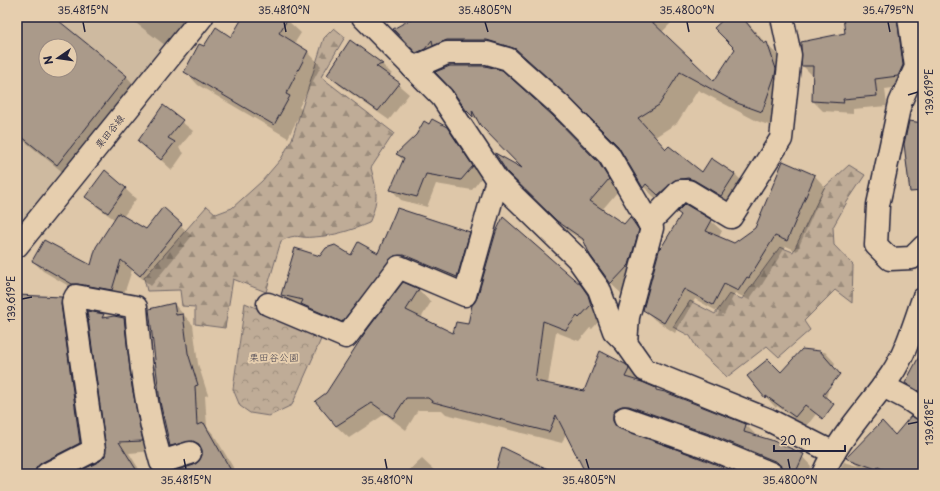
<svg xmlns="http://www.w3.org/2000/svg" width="940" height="491" font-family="'Playpen Sans','Klee One',sans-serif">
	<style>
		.built { fill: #cebaa0; fill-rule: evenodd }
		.forest { fill: url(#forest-firs); stroke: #706769 }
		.park { fill: url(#park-crowns); stroke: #706769 }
		.shadow { fill: #0003; fill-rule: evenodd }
		.building { fill: #aa9a8a; stroke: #22223b; fill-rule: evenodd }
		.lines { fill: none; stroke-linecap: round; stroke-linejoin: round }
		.minor-casing { stroke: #22223b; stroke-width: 25 }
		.minor { stroke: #e6ceae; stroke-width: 22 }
		.ticks { fill: none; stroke: #22223b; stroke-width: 1.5 }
		.labels { text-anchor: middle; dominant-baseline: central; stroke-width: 4; stroke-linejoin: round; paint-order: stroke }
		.street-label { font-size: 10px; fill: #22223b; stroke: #e6ceae }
		.park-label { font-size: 10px; fill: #413e4d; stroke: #e6ceae }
		.neatline { fill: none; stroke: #22223b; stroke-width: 1.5 }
		.ticks-label { font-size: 10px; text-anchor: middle; fill: #22223b }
	</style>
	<defs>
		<pattern id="forest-firs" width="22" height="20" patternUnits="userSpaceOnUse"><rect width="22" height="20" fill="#bfac97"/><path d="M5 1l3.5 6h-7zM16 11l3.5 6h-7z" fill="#9b8c7c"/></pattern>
		<pattern id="park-crowns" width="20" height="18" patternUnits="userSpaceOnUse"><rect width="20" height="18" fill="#bfac97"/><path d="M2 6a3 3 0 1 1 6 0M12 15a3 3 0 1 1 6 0" fill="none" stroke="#9b8c7c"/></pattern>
	</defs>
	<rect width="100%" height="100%" fill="#dec7a9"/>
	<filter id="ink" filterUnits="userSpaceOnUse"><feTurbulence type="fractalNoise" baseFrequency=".025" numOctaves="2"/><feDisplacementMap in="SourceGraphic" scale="8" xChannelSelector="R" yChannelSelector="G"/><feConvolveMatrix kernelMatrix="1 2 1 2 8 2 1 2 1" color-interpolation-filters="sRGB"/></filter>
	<g filter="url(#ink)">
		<path class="built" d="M17,17H192L17,233ZM46,46H70V70H46Z"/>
		<g class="forest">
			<path d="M334,28L345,37L321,77L394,133L371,168C377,191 379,200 369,223C352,230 334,236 314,237C297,239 298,232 281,241L266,292L233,279L225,328L195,324V307L182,306L180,290L147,291L144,278L207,206L216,214L232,208L262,181L281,159L292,139L324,38Z"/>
			<polygon points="849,165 865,175 847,202 833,227 834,245 853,265 852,303 835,290 804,321 810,330 779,357 767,346 727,377 698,350 690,336 673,327 690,301 715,314 729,294 742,299 780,247 793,252 824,188"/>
		</g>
		<polygon class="park" points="245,303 322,337 292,405 269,416 250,413 240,406 233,389"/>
		<g class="shadow">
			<path d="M17,17H52L126,76L144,95L75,182L17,135ZM46,46H70V70H46Z"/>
			<polygon points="128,17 200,17 174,52"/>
			<polygon points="245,17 283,17 287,20 301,33 294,44 308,52 321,66 299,107 302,110 288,138 198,85 185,71 204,47 231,39"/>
			<polygon points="417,17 677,17 662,32 714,83 736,49 717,17 743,17 766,44 785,62 780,129 757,121 698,90 677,123 655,137 667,150 702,174 711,159 735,174 753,193 739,214 693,197 685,205 711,221 722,231 719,237 734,244 755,229 784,163 815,176 825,187 797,251 786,246 760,288 758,287 749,300 735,293 724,315 695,299 675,333 655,320 644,309 662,250 682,215 665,202 662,205 644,187 619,146 586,112 535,67 506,58 449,60 443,67 435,70 394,29"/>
			<polygon points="844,17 907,17 909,86 885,89 887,106 853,109 853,113 823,111 813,101 814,77 802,65 846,33"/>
			<polygon points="350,42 383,65 392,74 388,76 409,94 389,120 339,85 329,74"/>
			<polygon points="163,107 193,131 179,148 184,153 172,170 140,141"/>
			<polygon points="466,109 552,116 609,174 619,190 602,210 624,226 630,219 649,241 639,275 622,294 611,284 586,243 568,231 507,171 526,171"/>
			<polygon points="430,125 446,127 457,138 482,177 472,190 436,184 427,207 401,200 391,189 404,161 397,154"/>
			<polygon points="106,171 136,199 123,217 146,230 163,209 192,236 151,286 132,270 122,300 84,295 43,271 33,261 91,266 114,219 97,207 87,197"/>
			<polygon points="469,232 480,243 467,287 415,266 353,332 293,306 282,295 320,257 379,254"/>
			<polygon points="403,284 419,290 431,302 421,318 454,335 468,325 580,286 593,299 603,317 592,329 590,328 579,341 556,332 548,384 584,392 626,366 641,382 658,392 746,425 758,437 799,453 811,466 809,474 785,474 785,472 725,447 642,418 625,432 737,474 587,474 566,433 562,443 446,414 442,410 418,410 406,430 385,414 349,438 336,426 327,393"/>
			<polygon points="17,296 61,298 72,308 90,453 51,474 17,474"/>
			<polygon points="174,304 193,325 198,364 208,395 205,396 207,427 214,435 237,474 177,474 176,471 200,463 203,456 203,451 181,456 171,446 158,384 150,309"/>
			<polygon points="88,312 103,315 107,318 124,318 134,329 153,451 129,453 142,474 77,474 100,462 106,457 107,448"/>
			<polygon points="802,350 825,352 835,363 821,418 816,414 806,427 777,406 776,408 748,377 781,373"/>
			<polygon points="923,351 923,397 906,383"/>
			<polygon points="882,422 895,436 923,422 923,474 838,474 844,462 859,466 849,456"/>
			<polygon points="422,459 438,474 405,474"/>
		</g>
		<g class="building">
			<path d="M17,17H54L127,76L57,165L17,133ZM46,46H70V70H46Z"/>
			<polygon points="243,17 289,17 279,33 308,51 286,94 290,96 274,125 184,72 199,44 204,46 216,27 231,37"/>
			<polygon points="415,17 647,17 714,81 735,49 714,28 726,17 742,17 764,44 767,42 776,69 775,75 762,112 737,103 680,72 659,105 638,118 666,149 669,146 702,172 711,158 735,174 721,196 694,180 688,178 675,180 658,195 646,184 643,188 618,146 569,97 516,49 487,40 447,40 433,46 432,40 425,49 416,53 393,29"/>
			<polygon points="843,17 897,17 903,65 898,76 875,79 877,96 843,99 844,103 812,101 813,66 801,66 801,42 845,33"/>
			<polygon points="350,40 383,64 376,66 400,83 378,111 327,75"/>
			<polygon points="450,66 485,66 502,70 552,115 599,163 609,179 590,201 624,224 630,217 639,230 629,265 611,284 590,255 583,239 557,221 507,172 495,153 522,168 480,125 472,110 473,117 466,110 452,90 435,72"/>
			<polygon points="163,105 183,120 168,138 175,142 161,160 138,141"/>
			<polygon points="432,119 447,127 473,166 461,180 426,174 417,197 390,190 404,158 396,154 416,135 424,121 429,124"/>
			<polygon points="909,121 923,123 923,191 910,192 904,144"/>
			<polygon points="783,161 815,175 787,241 775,236 749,278 747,277 738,291 724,284 713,305 684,289 664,323 643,310 660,247 661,248 681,215 677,212 685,204 712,220 706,231 734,243 755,228"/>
			<polygon points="105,170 126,188 108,213 85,197"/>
			<polygon points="163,207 182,224 140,276 121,260 112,290 78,284 72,284 32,261 44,240 91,265 96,247 118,213 146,229"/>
			<polygon points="397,208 470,232 457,277 404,255 394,256 342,322 301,304 303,300 281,295 295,248 320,256 326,248 335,245 351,255 358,242 378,253"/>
			<polygon points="503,217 581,285 588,295 591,305 579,318 577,316 566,330 543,321 535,381 584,391 600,351 627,365 629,369 625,377 642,382 656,388 656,390 665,392 746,424 744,432 771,440 804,454 795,474 784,474 782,467 777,462 712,435 629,406 622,406 617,408 613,413 613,421 616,426 723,467 720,474 586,474 556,415 549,432 433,402 428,398 406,398 393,418 372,403 336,426 315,401 326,393 364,334 403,282 419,289 406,310 453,333 456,322 468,324 472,305 477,298 496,232"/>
			<polygon points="17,295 62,297 61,304 80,443 41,463 36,468 35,474 17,474"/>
			<polygon points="174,303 176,315 183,314 188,353 198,385 195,386 197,425 204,423 233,474 176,474 175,471 194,465 199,461 202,455 202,450 199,444 193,441 170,446 160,402 149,309"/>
			<polygon points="87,311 104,314 102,318 114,316 124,318 132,387 143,441 119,442 139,474 74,474 100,461 105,456 106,449"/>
			<polygon points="802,349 820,351 840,374 823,395 834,404 823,419 805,405 795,417 766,396 765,398 747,376 768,359 781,372"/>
			<polygon points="923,349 923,394 905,383"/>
			<polygon points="911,416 923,421 923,474 893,474 878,467 876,469 846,458 882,421 895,435"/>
			<polygon points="502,447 558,474 495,474"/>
		</g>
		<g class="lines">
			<g class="minor-casing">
				<g id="minor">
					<polyline points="363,17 442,97 497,180 577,258 599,289 614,331 626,343 645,370 769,420 834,453"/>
					<polyline points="909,17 916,67 900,103 878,205 876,245 890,259 912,258 923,247"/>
					<polyline points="413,68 447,53 487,53 508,59 561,106 609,155 652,228 628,317 626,343"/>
					<polyline points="649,223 680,191 688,191 731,217 781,139 790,55 782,17"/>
					<polyline points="17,246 202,17"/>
					<polyline points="268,304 346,337 399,267 465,295 497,180"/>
					<polyline points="883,386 908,399 923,409"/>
					<polyline points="625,418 707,447 772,474"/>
					<path d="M47,474L94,450L73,302L76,296L136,307C140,362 146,410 161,462L190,453"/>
					<path d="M823,474C839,437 868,408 891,375C906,353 914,324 923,299"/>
				</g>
			</g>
			<use href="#minor" class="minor"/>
		</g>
	</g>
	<path class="ticks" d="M83,22L85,32M284,22L286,32M485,22L488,32M687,22L689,32M888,22L890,32M908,95L918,92M22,299L32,297M908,424L918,422M184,459L186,469M385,459L387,469M586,459L589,469M788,459L790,469"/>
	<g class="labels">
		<g class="street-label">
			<text transform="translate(109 131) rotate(-51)">栗田谷線</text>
		</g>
		<g class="park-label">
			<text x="274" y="356">栗田谷公園</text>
		</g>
	</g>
	<rect width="940" height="491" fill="none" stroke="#e6ceae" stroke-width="44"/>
	<g transform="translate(58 58) rotate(257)"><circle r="19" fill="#e6ceae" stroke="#988980"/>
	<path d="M0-3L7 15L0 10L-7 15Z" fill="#22223b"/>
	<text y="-6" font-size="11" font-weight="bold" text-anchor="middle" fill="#22223b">N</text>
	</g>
	<path d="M774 445v6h71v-6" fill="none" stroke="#22223b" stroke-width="2"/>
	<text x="780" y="445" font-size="12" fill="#22223b" stroke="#e6ceae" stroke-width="3" paint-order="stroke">20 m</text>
	<rect x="22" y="22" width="896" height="447" class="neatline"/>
	<g class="ticks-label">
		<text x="83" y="14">35.4815°N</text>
		<text x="284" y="14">35.4810°N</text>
		<text x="485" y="14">35.4805°N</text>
		<text x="687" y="14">35.4800°N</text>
		<text x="888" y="14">35.4795°N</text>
		<text transform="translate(929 92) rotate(-90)" y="4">139.619°E</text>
		<text transform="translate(11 299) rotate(-90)" y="4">139.619°E</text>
		<text transform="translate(929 422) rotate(-90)" y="4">139.618°E</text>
		<text x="186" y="484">35.4815°N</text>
		<text x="387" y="484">35.4810°N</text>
		<text x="589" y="484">35.4805°N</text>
		<text x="790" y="484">35.4800°N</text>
	</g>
</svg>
